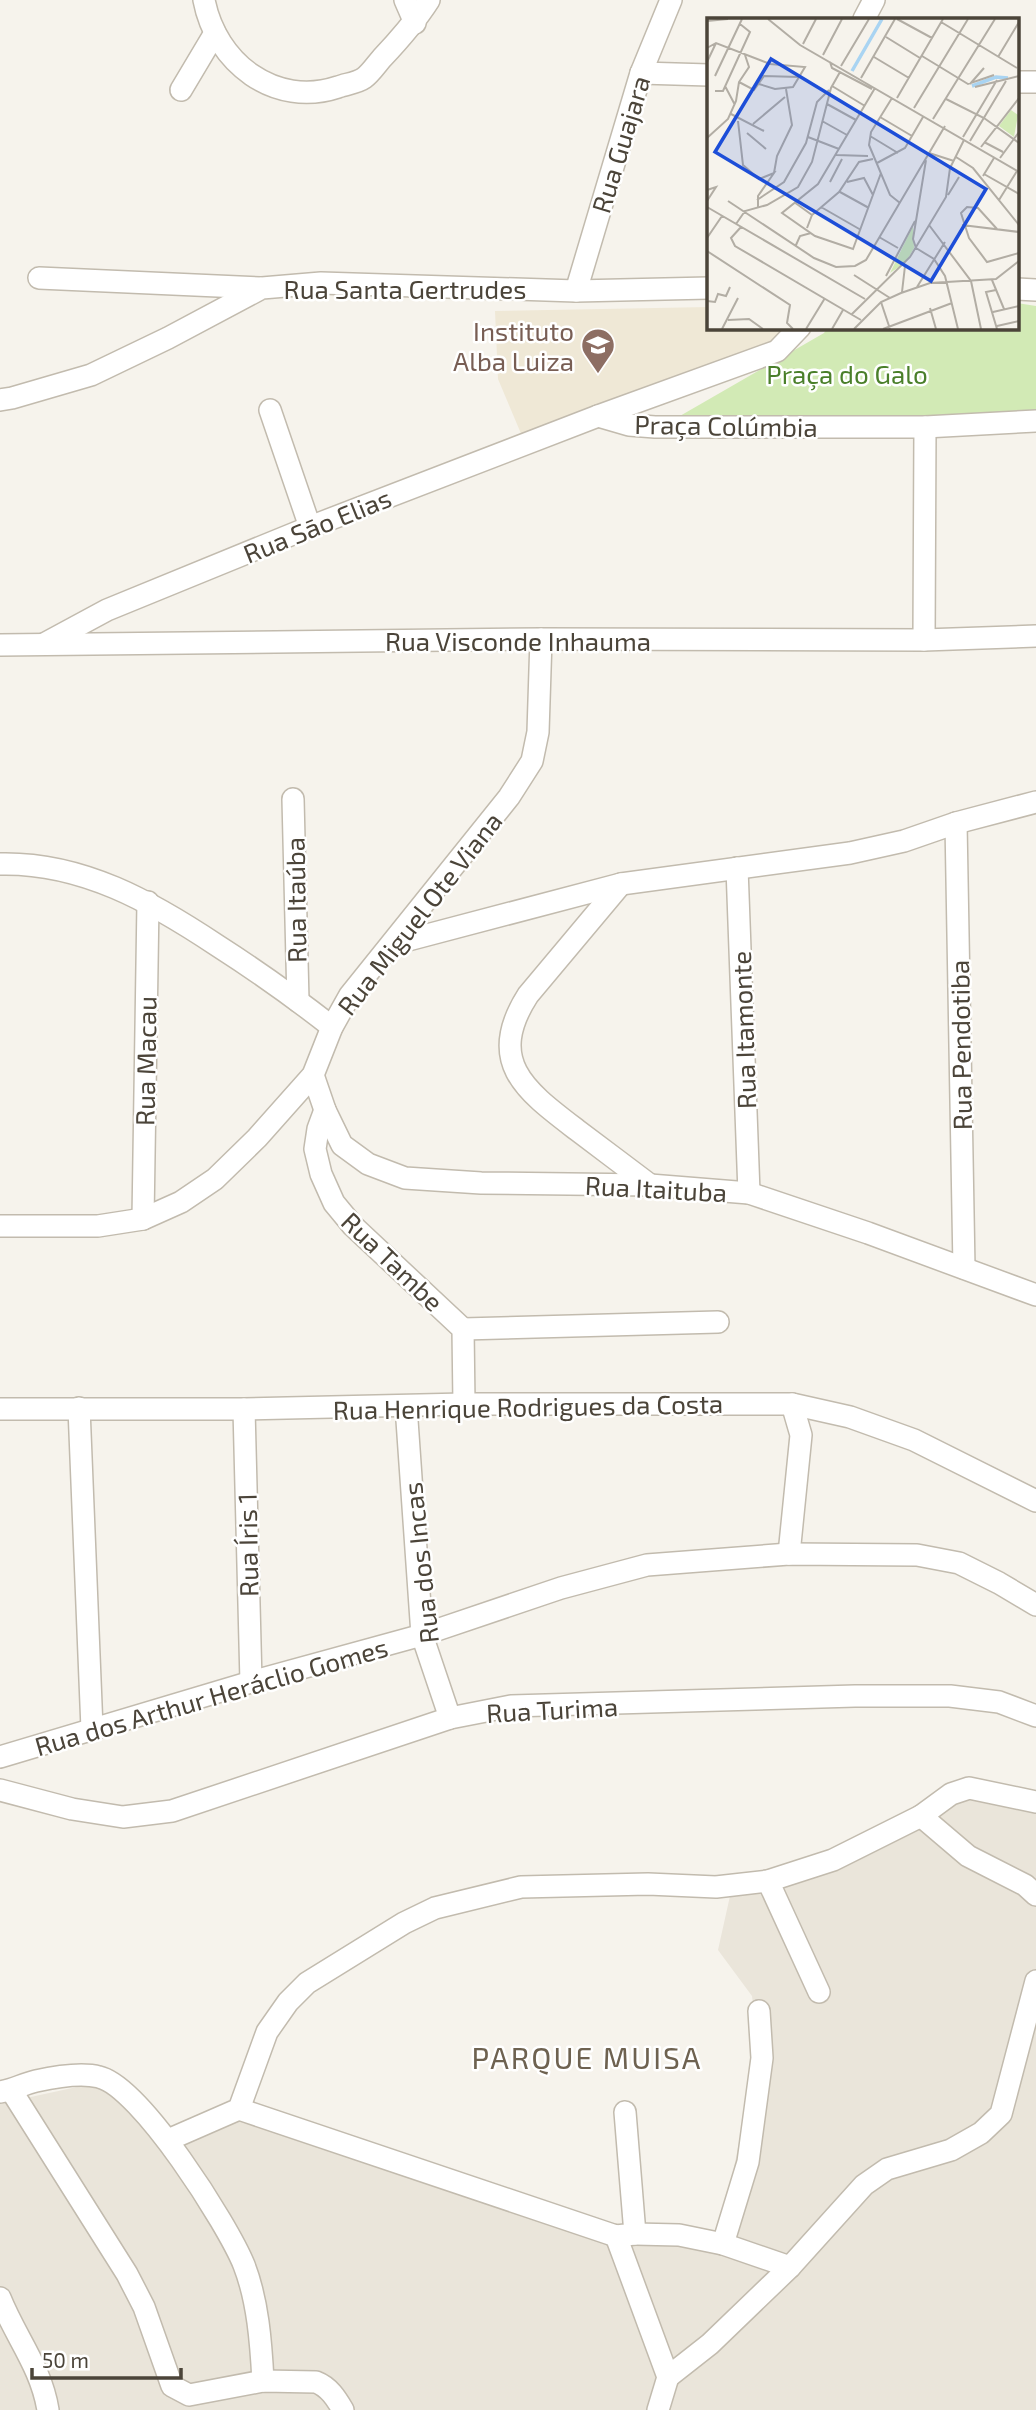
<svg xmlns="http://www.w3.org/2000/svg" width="1036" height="2410" font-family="'Exo 2',sans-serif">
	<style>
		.residential { fill: #eae5da }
		.education { fill: #efe8d6 }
		.green { fill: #d2eab5 }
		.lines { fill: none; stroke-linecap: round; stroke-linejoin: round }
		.minor-casing { stroke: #c2bbae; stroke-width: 24 }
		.minor { stroke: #fff; stroke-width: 21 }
		.labels { text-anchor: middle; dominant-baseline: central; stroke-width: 5; stroke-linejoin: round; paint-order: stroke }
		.street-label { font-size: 26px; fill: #4b4439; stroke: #fff }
		.education-label { font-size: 26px; fill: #785e54; stroke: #fff; text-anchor: end }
		.park-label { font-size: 26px; fill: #4a7f2a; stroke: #fff }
		.quarter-label { font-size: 30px; letter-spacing: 2px; fill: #6e6250; stroke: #fff }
		.inset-river { fill: none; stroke: #a9d4f2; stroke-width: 3.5 }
		.inset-road { fill: none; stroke: #b2ada4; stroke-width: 2 }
		.view { fill: #1d4ed8; fill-opacity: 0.15; stroke: #1d4ed8; stroke-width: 3.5 }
		.inset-edge { fill: none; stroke: #4b4439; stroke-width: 3.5 }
	</style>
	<rect width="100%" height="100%" fill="#f6f3ec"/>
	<polygon class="residential" points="966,1793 1036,1808 1036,2410 0,2410 0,2096 26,2098 114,2079 173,2130 243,2113 603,2222 721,2234 758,2045 752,1996 718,1950 730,1896 837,1861"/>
	<polygon class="education" points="709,307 709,327 786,327 778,345 522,436 498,379 495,311"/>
	<polygon class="green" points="1017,303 1036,306 1036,411 957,416 666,424 824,333 828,327 1017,327"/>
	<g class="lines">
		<g class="minor-casing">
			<g id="minor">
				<path d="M204,0C216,63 275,108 338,87C346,84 357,83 364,78C370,74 376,65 382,58C399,40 415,22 429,0"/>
				<polyline points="405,0 415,23"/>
				<polyline points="864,19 874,0"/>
				<polyline points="641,73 709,75"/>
				<polyline points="1017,82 1036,82"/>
				<polyline points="181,90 215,33"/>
				<polyline points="39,278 260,288"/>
				<polyline points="1017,289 1036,290"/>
				<polyline points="576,291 641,73 671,0"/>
				<polyline points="0,400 12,398 91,375 168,338 262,288 321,283 576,291 709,288"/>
				<polyline points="270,410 310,527"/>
				<polyline points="598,416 629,425 655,427 925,427 1036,421"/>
				<polyline points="924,640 925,427"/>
				<polyline points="44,644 107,610 310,527 598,416 777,351 800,327"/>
				<polyline points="0,645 541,639 924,640 1036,636"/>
				<polyline points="293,799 298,1001"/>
				<polyline points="956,823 964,1268"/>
				<path d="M0,864C82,862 152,902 218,946C257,971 295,998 332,1027"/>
				<polyline points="737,868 749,1193"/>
				<path d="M621,884L528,995C485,1062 526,1091 577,1130C601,1148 626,1167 650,1185"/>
				<polyline points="393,944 621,884 850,853 904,841 956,823 1036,802"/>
				<polyline points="313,1075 325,1110 342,1145 368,1164 405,1178 481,1183 650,1185 749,1193 868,1233 1036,1295"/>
				<polyline points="325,1110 318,1129 315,1149 321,1174 334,1203 353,1226 463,1329 464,1404"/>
				<polyline points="143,1219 148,902"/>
				<polyline points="0,1226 98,1226 143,1219 181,1202 215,1179 257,1138 313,1075 332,1027 350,995 509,797 532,761 538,732 541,639"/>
				<polyline points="463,1329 718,1322"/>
				<polyline points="406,1406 422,1635 450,1718"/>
				<polyline points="79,1408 92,1729"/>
				<polyline points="0,1409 244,1409 464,1404 792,1404 850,1417 914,1440 1036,1501"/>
				<polyline points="244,1409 251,1682"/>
				<polyline points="789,1554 801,1435 792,1404"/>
				<polyline points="0,1757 251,1682 422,1635 561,1588 647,1565 789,1554 917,1555 959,1563 999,1583 1036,1605"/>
				<polyline points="0,1790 72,1809 123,1817 172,1811 450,1718 511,1706 855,1696 950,1696 999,1702 1036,1716"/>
				<polyline points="1036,1802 969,1788 951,1794 921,1816 968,1856 1025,1885 1036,1895"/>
				<polyline points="768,1881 819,1992"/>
				<path d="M11,2090L127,2274L144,2307L172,2386L189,2395L263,2381L316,2382C329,2387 336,2398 343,2410"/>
				<path d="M0,2092C13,2090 23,2084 36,2081C54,2077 81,2072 99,2077C140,2086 228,2225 244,2265C258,2301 261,2343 263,2381"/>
				<polyline points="239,2109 616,2236 635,2234 625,2112"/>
				<polyline points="168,2140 239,2109 267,2032 288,2002 307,1983 404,1923 435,1908 521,1887 648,1884 716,1887 768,1881 833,1860 921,1816"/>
				<polyline points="635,2234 679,2235 723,2244 790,2267"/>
				<polyline points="616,2236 668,2377 658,2410"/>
				<polyline points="723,2244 748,2162 762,2058 759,2011"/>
				<path d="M0,2298C16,2338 41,2367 48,2410"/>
				<polyline points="668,2377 710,2344 790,2267 864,2185 887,2169 951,2150 981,2133 1001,2114 1036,1981"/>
			</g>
		</g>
		<use href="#minor" class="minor"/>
	</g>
	<defs>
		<g id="school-pin" transform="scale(1.75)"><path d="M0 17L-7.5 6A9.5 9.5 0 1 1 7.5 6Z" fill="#8d6e63" stroke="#fff"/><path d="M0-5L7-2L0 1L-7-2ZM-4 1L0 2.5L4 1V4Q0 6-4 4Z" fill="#fff"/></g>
	</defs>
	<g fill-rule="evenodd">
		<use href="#school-pin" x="598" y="345"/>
	</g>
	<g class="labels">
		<g class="street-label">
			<text transform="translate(620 144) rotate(-73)">Rua Guajara</text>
			<text x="405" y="288">Rua Santa Gertrudes</text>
			<text transform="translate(726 425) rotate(1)">Praça Colúmbia</text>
			<text transform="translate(317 525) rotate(-22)">Rua Sāo Elias</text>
			<text x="518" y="640">Rua Visconde Inhauma</text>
			<text transform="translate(295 900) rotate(-91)">Rua Itaúba</text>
			<text transform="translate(419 913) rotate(-52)">Rua Miguel Ote Viana</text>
			<text transform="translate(743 1030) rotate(-92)">Rua Itamonte</text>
			<text transform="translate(960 1045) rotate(-91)">Rua Pendotiba</text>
			<text transform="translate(145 1061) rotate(-89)">Rua Macau</text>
			<text transform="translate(656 1188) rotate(3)">Rua Itaituba</text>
			<text transform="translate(393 1261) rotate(44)">Rua Tambe</text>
			<text transform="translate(528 1406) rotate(-1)">Rua Henrique Rodrigues da Costa</text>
			<text transform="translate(247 1545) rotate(-91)">Rua Íris 1</text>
			<text transform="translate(420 1563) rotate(-96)">Rua dos Incas</text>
			<text transform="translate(211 1696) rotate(-16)">Rua dos Arthur Heráclio Gomes</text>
			<text transform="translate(552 1709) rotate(-3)">Rua Turima</text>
		</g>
		<g class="education-label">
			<text x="574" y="330">Instituto<tspan x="574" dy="30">Alba Luiza</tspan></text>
		</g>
		<g class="park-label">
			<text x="847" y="373">Praça do Galo</text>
		</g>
		<g class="quarter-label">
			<text x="587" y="2057">PARQUE MUISA</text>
		</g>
	</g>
	<g transform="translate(707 18)">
		<rect width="312" height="312" fill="#f6f3ec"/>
		<path d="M304,92L311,97L307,119L292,108ZM206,208L207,230L199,244L183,255Z" fill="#d2eab5"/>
		<path class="inset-river" d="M145,53L175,1M265,68L289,59L301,60"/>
		<path class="inset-road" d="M61,1L93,27L312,154M190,1L225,20M0,3L21,1M234,4L310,50M179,19L213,40M96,26L109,1M0,30L9,25L63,46L98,49L86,69L68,71L52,66M116,37L135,1M215,38L261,66L287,57M167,39L202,60M291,39L312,4M0,44L9,25M123,44L125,50L165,71M134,48L162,1M8,58L35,1M154,60L188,1M32,64L47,72L57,58L92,59M263,66L277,50M18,68L28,87M125,68L158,88M268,69L312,58M168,70L111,166L75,195L108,218L146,231L174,155M8,73H16L43,14L33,6M185,80L164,114L162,127L183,177L193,185M190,80L236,1M239,81L277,100L312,125M120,86L149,102M207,90L261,1M24,96L57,113M173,99L205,118M226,101L288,1M31,103L36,147L52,161L67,155L51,178V190M115,103L140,117M46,106L78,79M40,115L59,131M163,118L191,135M101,119L132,131M256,119L290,62M0,120L21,101L29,83L32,64L42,49L38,37M263,123L299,63M277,124L296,134M274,129L312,80M222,135L247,143M129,137L161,138M249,139L266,150L312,207M293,140L312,114M170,145L198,130L216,99M67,155L70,138L85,107L79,71M277,156L312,176M276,158L287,140M123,164L135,141M140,164L157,160L166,177M0,172L9,169L0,183M133,174L162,190M241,177L252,159M50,182L77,164L99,125L110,84L122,72M292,182L310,153M21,183L107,240L129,249L148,248L159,242L238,108M87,184L105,197M0,189L158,281M114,189L154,212M29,206L38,193L60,187L91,169L105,144L124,70L133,54M222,207L264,263L274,311M255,207L312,214M34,209L24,220L28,228L154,302M100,210L105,197L132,174L152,144L166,141M290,211L271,190L260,189L254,195L262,220L280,244L312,235M172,219L191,230M0,220L15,198M89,227L93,218L104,215M209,230L227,241L238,258L251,311M209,230L206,221L219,142M0,233L83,287L80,305L86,311M147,257L183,280M179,258L208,203M285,262L297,291M210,269L238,224M289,272L279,274L290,311M195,274L198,248M0,283L8,284L11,276L19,278L23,269M174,284L183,311M223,290L229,311M286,294L312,288M145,296L203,239L239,179L243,150L257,122M21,302L42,301L56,311M290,308L312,303M15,311L31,280M99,311L118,280M125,311L136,292M147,311L174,284L194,275L223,265L289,261L312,243M176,311L245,285"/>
		<path class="view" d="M64,41L279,171L224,263L8,134Z"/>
		<rect width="312" height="312" class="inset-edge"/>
	</g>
	<path d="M32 2368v10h149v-10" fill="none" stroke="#4b4439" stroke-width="3.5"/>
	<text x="42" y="2368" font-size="21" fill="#4b4439" stroke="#ffffff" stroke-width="5" paint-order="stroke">50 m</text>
</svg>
